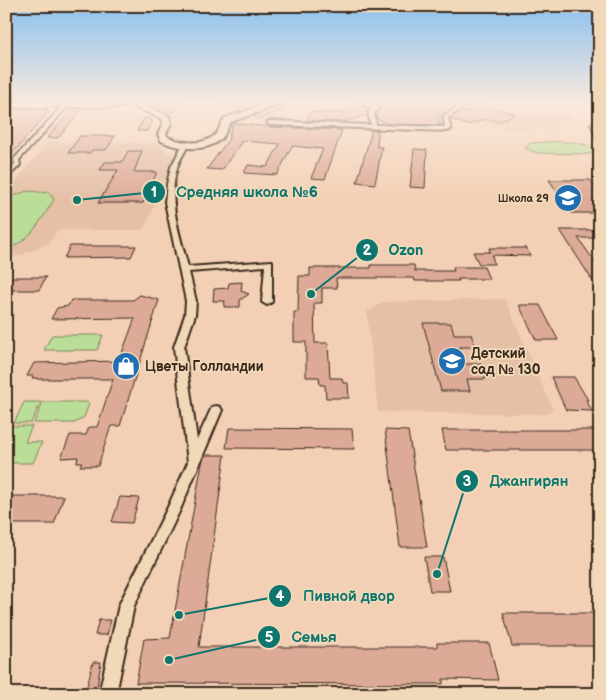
<svg xmlns="http://www.w3.org/2000/svg" width="606" height="700" font-family="'Balsamiq Sans',sans-serif">
	<style>
		.built { fill: #e5bfa6; fill-rule: evenodd }
		.green { fill: #badd97; stroke: #7a845a }
		.building { fill: #ddaa98; stroke: #3b2a1e }
		.lines { fill: none; stroke-linecap: round; stroke-linejoin: round }
		.street-casing { stroke: #3b2a1e; stroke-width: 4 }
		.primary-casing { stroke: #3b2a1e; stroke-width: 4 }
		.street { fill: #f1d8b9; fill-rule: evenodd }
		.primary { fill: #f1d8b9; fill-rule: evenodd }
		.labels { text-anchor: middle; dominant-baseline: central; stroke-width: 4; stroke-linejoin: round; paint-order: stroke }
		.far-poi-label { font-size: 11px; font-weight: bold; fill: #3b2a1e; stroke: #f1d8b9; text-anchor: end }
		.poi-label { font-size: 14px; font-weight: bold; fill: #3b2a1e; stroke: #f1d8b9; text-anchor: start }
		.leader { fill: none; stroke: #0f766e; stroke-width: 2 }
		.callout-dot { fill: #0f766e; stroke: #f1d8b9; stroke-width: 2 }
		.mark-label { font-size: 15px; text-anchor: middle; font-weight: bold; fill: #fff }
		.callout-label { font-size: 15px; text-anchor: middle; font-weight: bold; fill: #0f766e; stroke: #f1d8b9; stroke-width: 4; stroke-linejoin: round; paint-order: stroke }
	</style>
	<rect width="100%" height="100%" fill="#f3d0b5"/>
	<filter id="ink" filterUnits="userSpaceOnUse"><feTurbulence type="fractalNoise" baseFrequency=".02" numOctaves="2"/><feDisplacementMap in="SourceGraphic" scale="10" xChannelSelector="R" yChannelSelector="G"/><feConvolveMatrix kernelMatrix="1 2 1 2 8 2 1 2 1" color-interpolation-filters="sRGB"/></filter>
	<g filter="url(#ink)">
		<g class="built">
			<polygon points="478,102 591,102 569,113 575,116 553,130 504,130 470,117 455,115"/>
			<path d="M51,142L157,143L174,157L144,230H58L49,243L21,255L6,258V249L22,243L28,237L44,191H27L6,199V194L46,144ZM134,150L142,151L138,160L140,162H131L125,172L99,203L119,170H100L122,162Z"/>
			<polygon points="505,299 553,410 546,414 378,412 367,312 384,302"/>
		</g>
		<g class="green">
			<path d="M530,143C545,142 588,138 596,152L588,154L537,153L525,148Z"/>
			<path d="M27,191L50,193L54,200C41,219 30,243 6,249V199Z"/>
			<polygon points="52,335 103,335 97,350 44,350"/>
			<polygon points="24,402 41,402 31,423 14,423"/>
			<polygon points="43,402 87,402 89,404 84,417 75,423 34,423"/>
			<polygon points="7,426 32,426 25,442 42,442 33,463 6,463"/>
		</g>
		<g class="building">
			<polygon points="149,102 180,102 176,111 171,112"/>
			<polygon points="221,102 266,102 241,111"/>
			<polygon points="371,102 385,102 403,108 404,102 447,102 454,107 441,116 437,114 441,125 389,124 377,119 376,114 380,110 381,106"/>
			<polygon points="361,105 370,109 367,115 342,122 307,121 310,112 342,113"/>
			<polygon points="482,105 515,114 499,122 486,119 468,125 450,119 461,112 463,113"/>
			<polygon points="278,107 285,109 259,119 253,116"/>
			<polygon points="6,109 48,109 45,112 49,112 6,161"/>
			<polygon points="71,111 81,111 58,138 47,138"/>
			<polygon points="145,117 153,121 147,131 137,131"/>
			<polygon points="233,123 270,127 342,130 325,179 311,178 323,149 292,146 277,175 244,173 248,165 267,167 280,144 242,141 222,170 207,169 228,140"/>
			<polygon points="372,130 378,131 377,147 382,147 375,184 357,182"/>
			<polygon points="80,136 115,136 106,150 92,150 90,153 68,153"/>
			<polygon points="414,149 427,150 425,188 410,187"/>
			<polygon points="128,151 142,151 134,172 157,172 143,203 98,203 118,170 100,170 105,162 122,162"/>
			<polygon points="549,180 590,180 600,192 600,213 572,213"/>
			<polygon points="560,230 600,230 600,238 578,238 600,269 600,292"/>
			<polygon points="70,246 136,246 131,257 64,258"/>
			<polygon points="489,248 526,248 530,256 492,255 494,264 479,264 473,252 490,252"/>
			<polygon points="371,265 414,265 415,271 454,271 453,267 484,267 489,279 458,279 459,281 415,281 414,278 336,278 337,288 322,288 322,303 314,303 315,343 328,343 330,378 342,378 343,383 348,383 349,398 326,398 325,385 320,385 319,377 306,377 306,342 294,342 294,312 298,312 299,276 310,276 310,268 371,268"/>
			<polygon points="6,277 46,277 39,290 6,290"/>
			<polygon points="242,282 241,291 249,294 240,300 240,307 224,307 225,301 213,301 214,289 228,288 229,283"/>
			<polygon points="140,295 159,300 120,426 111,426 98,466 80,466 82,462 77,462 78,457 61,458 70,435 86,435 89,427 97,427 113,379 37,379 37,378 32,378 33,376 27,376 34,363 119,361 135,318 51,319 57,308 68,306 71,300 133,300"/>
			<polygon points="519,305 540,305 558,340 536,340"/>
			<polygon points="423,323 451,323 454,334 471,334 475,347 459,347 464,364 481,364 486,379 467,379 470,391 441,391"/>
			<polygon points="551,377 574,377 588,400 586,400 592,411 566,410"/>
			<polygon points="229,428 352,429 354,449 226,448"/>
			<polygon points="385,430 408,431 427,547 400,547"/>
			<polygon points="442,430 600,430 600,450 446,450"/>
			<polygon points="205,455 225,455 199,647 437,647 437,643 489,643 498,680 443,679 443,684 136,683 144,639 170,638 202,463"/>
			<polygon points="6,496 64,496 54,524 6,524"/>
			<polygon points="120,497 139,498 132,523 112,522"/>
			<polygon points="424,557 443,557 450,591 430,591"/>
			<polygon points="503,613 600,613 600,646 512,646"/>
			<polygon points="99,620 111,620 107,635 95,635"/>
			<polygon points="93,662 101,662 96,694 85,694"/>
		</g>
		<g class="lines">
			<g class="street-casing">
				<g id="street">
					<polygon points="357,102 365,102 379,107 379,109 374,113 376,125 445,127 443,116 466,102 472,102 448,118 451,129 448,131 270,125 267,123 270,121 371,125 368,113 373,108"/>
					<polygon points="64,104 69,105 19,160 20,165 6,179 6,173 15,164 14,159"/>
					<polygon points="600,122 600,126 597,126 600,131 600,141 597,139 591,124"/>
					<path d="M186,142L189,144C185,152 179,160 177,168C167,201 180,235 188,267L272,261V302L267,305L262,302L265,266L189,272L196,301L195,315L184,347L197,440L212,407L216,406L220,407L222,410L180,510L134,606L116,694H99L119,605L168,507L188,462L174,347L185,315L186,301L165,202L167,184L171,167L183,144Z"/>
				</g>
			</g>
			<g class="primary-casing">
				<path id="primary" d="M273,102H285L231,122C227,127 226,134 221,139C206,153 178,149 161,141L158,134L163,123L162,119L134,107H6V103H134L146,105L169,116L171,123L166,134L168,137C181,143 203,146 215,135C219,131 221,123 225,118Z"/>
			</g>
			<use href="#street" class="street"/>
			<use href="#primary" class="primary"/>
		</g>
	</g>
	<linearGradient id="sky" x2="0" y2="1"><stop stop-color="#89c0ef"/><stop offset="0.51" stop-color="#faeade"/><stop offset="1" stop-color="#faeade" stop-opacity="0"/></linearGradient>
	<rect width="606" height="200" fill="url(#sky)"/>
	<defs>
		<g id="school-disc" transform="scale(1.4375)"><circle r="9.5" fill="#1f6fb2" stroke="#f1d8b9"/><path d="M0-5L7-2L0 1L-7-2ZM-4 1L0 2.5L4 1V4Q0 6-4 4Z" fill="#fff"/></g>
		<g id="shop-disc" transform="scale(1.4375)"><circle r="9.5" fill="#1f6fb2" stroke="#f1d8b9"/><path d="M-5-2.5h2.3a2.7 3.5 0 0 1 5.4 0H5L5.5 6h-11ZM-1.5-2.5h3a1.5 2.3 0 0 0-3 0Z" fill="#fff"/></g>
	</defs>
	<g fill-rule="evenodd">
		<use href="#school-disc" x="568" y="198"/>
		<use href="#school-disc" x="452" y="361"/>
		<use href="#shop-disc" x="126" y="366"/>
	</g>
	<g class="labels">
		<g class="far-poi-label">
			<text x="549" y="198">Школа 29</text>
		</g>
		<g class="poi-label">
			<text x="471" y="353">Детский<tspan x="471" dy="16">сад № 130</tspan></text>
			<text x="145" y="366">Цветы Голландии</text>
		</g>
	</g>
	<path class="leader" d="M77 200L154 192M311 294L367 250M437 574L467 481M179 615L280 596M169 660L269 637"/>
	<g class="callout-dot">
		<circle cx="77" cy="200" r="5"/>
		<circle cx="311" cy="294" r="5"/>
		<circle cx="437" cy="574" r="5"/>
		<circle cx="179" cy="615" r="5"/>
		<circle cx="169" cy="660" r="5"/>
		<circle cx="154" cy="192" r="12"/>
		<circle cx="367" cy="250" r="12"/>
		<circle cx="467" cy="481" r="12"/>
		<circle cx="280" cy="596" r="12"/>
		<circle cx="269" cy="637" r="12"/>
	</g>
	<g class="mark-label">
		<text x="154" y="197">1</text>
		<text x="367" y="255">2</text>
		<text x="467" y="486">3</text>
		<text x="280" y="601">4</text>
		<text x="269" y="642">5</text>
	</g>
	<g class="callout-label">
		<text x="247" y="197">Средняя школа №6</text>
		<text x="406" y="255">Ozon</text>
		<text x="529" y="486">Джангирян</text>
		<text x="349" y="601">Пивной двор</text>
		<text x="314" y="642">Семья</text>
	</g>
	<rect width="606" height="700" fill="none" stroke="#f1d8b9" stroke-width="25"/>
	<rect x="12" y="12" width="581" height="675" fill="none" stroke="#3b2a1e" stroke-width="2" filter="url(#ink)"/>
</svg>
